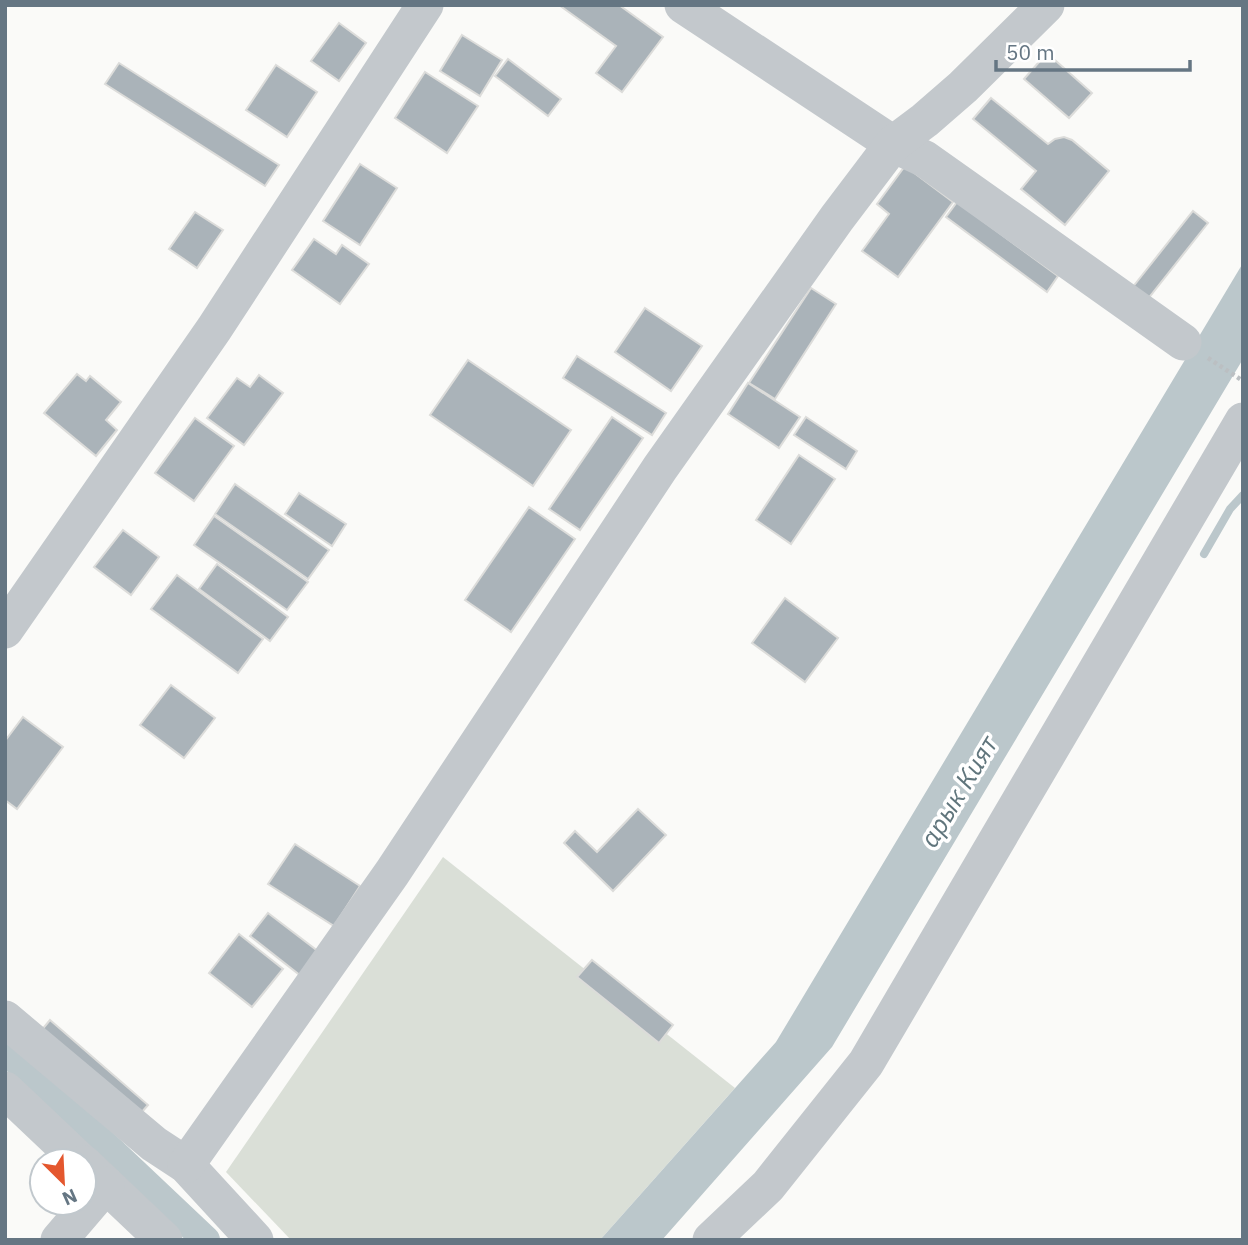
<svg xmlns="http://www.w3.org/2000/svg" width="1248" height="1245" font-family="'IBM Plex Sans',sans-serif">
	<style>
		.green { fill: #dadfd7 }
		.water { fill: #bbc7cb }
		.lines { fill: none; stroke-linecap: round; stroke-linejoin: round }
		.stream { stroke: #bbc7cb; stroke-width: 8 }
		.canal { stroke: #bbc7cb; stroke-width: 28 }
		.building { fill: #aab3b9; stroke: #dcdcda; stroke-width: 2 }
		.path { stroke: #bbbfc2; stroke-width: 4.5; stroke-dasharray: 3.5 3.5; stroke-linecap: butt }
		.minor { stroke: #c3c8cc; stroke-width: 37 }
		.labels { text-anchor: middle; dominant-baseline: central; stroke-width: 7; stroke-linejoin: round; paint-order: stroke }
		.water-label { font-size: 26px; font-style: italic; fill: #60757c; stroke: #fff }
	</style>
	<rect width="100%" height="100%" fill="#fafaf8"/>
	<polygon class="green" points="443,857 735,1088 600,1240 291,1240 226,1172"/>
	<polygon class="water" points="1243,263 1243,359 832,1047 662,1240 600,1240 776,1042"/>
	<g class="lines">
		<polyline class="stream" points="1204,554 1230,509 1243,495"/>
		<polyline class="canal" points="5,1050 206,1240"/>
	</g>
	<g class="building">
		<polygon points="559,5 619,5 663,37 622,92 596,73 616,46"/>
		<polygon points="339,23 366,43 339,81 311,61"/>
		<polygon points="462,35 502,60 480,96 440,71"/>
		<polygon points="1047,53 1092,93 1069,118 1024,79"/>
		<polygon points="508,59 561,99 548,116 495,76"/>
		<polygon points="119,63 279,165 265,186 105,84"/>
		<polygon points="276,65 317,92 287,137 246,110"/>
		<polygon points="425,72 478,106 447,153 395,118"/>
		<polygon points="991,98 1048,144 1055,139 1064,137 1072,140 1109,171 1065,225 1021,189 1036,171 973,119"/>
		<polygon points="360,164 397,188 360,245 323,221"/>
		<polygon points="905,166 953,202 898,277 862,251 889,214 877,204"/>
		<polygon points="957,202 1058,276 1047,292 946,217"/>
		<polygon points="1193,211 1208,223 1147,300 1132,288"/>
		<polygon points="195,212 223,230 197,268 169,249"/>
		<polygon points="314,239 336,254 342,245 369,264 340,304 292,270"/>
		<polygon points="811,288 836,304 775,399 749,383"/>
		<polygon points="645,308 702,346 671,391 615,352"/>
		<polygon points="577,356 666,413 652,435 563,378"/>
		<polygon points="468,360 571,430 533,486 430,415"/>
		<polygon points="77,374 86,381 90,376 121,402 106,420 117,430 96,456 44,413"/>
		<polygon points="259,375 283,393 244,445 207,418 237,378 250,387"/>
		<polygon points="748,383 800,417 779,448 728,414"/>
		<polygon points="612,417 643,438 580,530 549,509"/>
		<polygon points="806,417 857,451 846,469 794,435"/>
		<polygon points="195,418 234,446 194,501 155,473"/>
		<polygon points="799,455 835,479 791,544 756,520"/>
		<polygon points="235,484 329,550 308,579 215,514"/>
		<polygon points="299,493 346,524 332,546 285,514"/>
		<polygon points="529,507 575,539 511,632 465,600"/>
		<polygon points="214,516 308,582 287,610 194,545"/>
		<polygon points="123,530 159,557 131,595 94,567"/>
		<polygon points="217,564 288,617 270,641 199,589"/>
		<polygon points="177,575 263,639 238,673 151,609"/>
		<polygon points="785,598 838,638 805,682 752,643"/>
		<polygon points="171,685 215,718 184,758 140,725"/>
		<polygon points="23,717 63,747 17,809 5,800 5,741"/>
		<polygon points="638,809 666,835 613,891 564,843 575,831 597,852"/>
		<polygon points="295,844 360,886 334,926 268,884"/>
		<polygon points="268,913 319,952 301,976 250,936"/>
		<polygon points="239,934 283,969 252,1007 209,973"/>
		<polygon points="592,960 673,1025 659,1043 577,977"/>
		<polygon points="50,1020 148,1105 134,1121 36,1037"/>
	</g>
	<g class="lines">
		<polyline class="path" points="1208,358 1243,381"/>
		<g class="minor">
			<polyline points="683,5 893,144 925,159 1183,342"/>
			<polyline points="5,630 214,329 425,5"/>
			<polyline points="5,1019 154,1144 186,1165 255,1240"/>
			<polyline points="5,1090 80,1161"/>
			<polyline points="84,1164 164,1240"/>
			<polyline points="186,1165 392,873 660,468 837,218 893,144 925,120 963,87 1046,5"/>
			<polyline points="59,1240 106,1185"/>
			<polyline points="711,1240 768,1186 866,1063 1243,421"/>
		</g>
	</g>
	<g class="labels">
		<g class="water-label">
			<text transform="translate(958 791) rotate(-59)">арык Кият</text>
		</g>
	</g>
	<rect width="1248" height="1245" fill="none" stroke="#657683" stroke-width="14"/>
	<g transform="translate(63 1182) rotate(156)"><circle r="33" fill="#ffffff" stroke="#c1c8cd" stroke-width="2"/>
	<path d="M0-5L12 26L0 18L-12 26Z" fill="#e4572e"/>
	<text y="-10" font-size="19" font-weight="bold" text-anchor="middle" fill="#657683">N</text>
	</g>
	<path d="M996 60v10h194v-10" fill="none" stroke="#657683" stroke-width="3.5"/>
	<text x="1006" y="60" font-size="21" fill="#657683" stroke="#ffffff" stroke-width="5" paint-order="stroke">50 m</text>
</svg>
